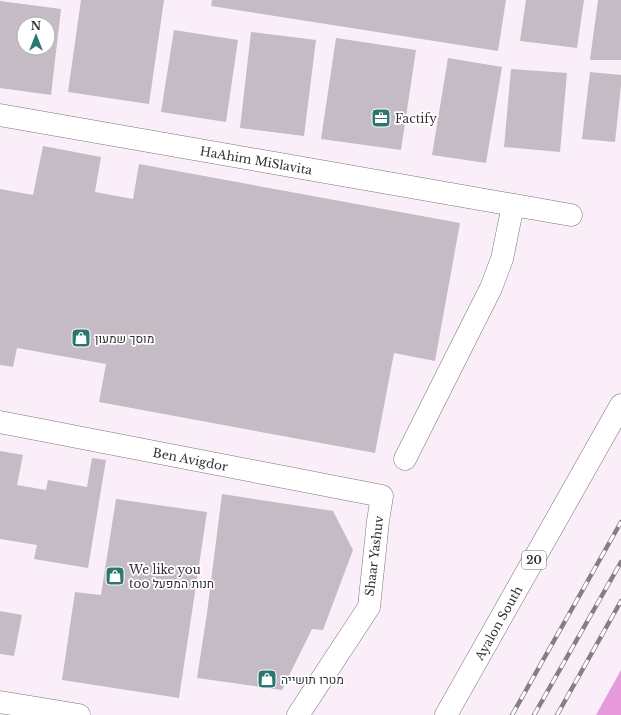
<svg xmlns="http://www.w3.org/2000/svg" width="621" height="715" font-family="'Libre Baskerville',Heebo,serif">
	<style>
		.water { fill: #e79bdc }
		.building { fill: #c5bbc4; fill-rule: evenodd }
		.lines { fill: none; stroke-linecap: round; stroke-linejoin: round }
		.minor-casing { stroke: #7b7179; stroke-width: 23 }
		.highway-casing { stroke: #7b7179; stroke-width: 23 }
		.minor { stroke: #fff; stroke-width: 22 }
		.highway { stroke: #fff; stroke-width: 22 }
		.rail-casing { stroke: #857e84; stroke-width: 4.5 }
		.rail { stroke: #fff; stroke-width: 3; stroke-dasharray: 9; stroke-linecap: butt }
		.labels { text-anchor: middle; dominant-baseline: central; stroke-width: 3.5; stroke-linejoin: round; paint-order: stroke }
		.shield { fill: #fff; stroke: #716d70; stroke-width: 1 }
		.shield-label { font-size: 11px; font-weight: bold; fill: #342f33 }
		.poi-label { font-size: 12px; fill: #342f33; stroke: #fff; text-anchor: start }
		.street-label { font-size: 12px; fill: #342f33; stroke: #fff }
	</style>
	<rect width="100%" height="100%" fill="#faeff8"/>
	<polygon class="water" points="621,670 621,715 596,715"/>
	<g class="building">
		<polygon points="81,0 164,0 149,104 68,92"/>
		<polygon points="212,0 506,0 498,51 211,6"/>
		<polygon points="526,0 584,0 577,48 520,41"/>
		<polygon points="598,0 621,0 621,60 590,60"/>
		<path d="M0,1L61,9L51,95L0,88ZM24,24H48V48H24Z"/>
		<polygon points="174,30 238,40 226,122 161,112"/>
		<polygon points="251,32 316,40 304,136 240,128"/>
		<polygon points="336,38 416,50 401,150 321,139"/>
		<polygon points="448,58 502,67 486,163 432,155"/>
		<polygon points="511,69 567,73 560,152 504,147"/>
		<polygon points="590,72 621,75 621,85 615,142 582,139"/>
		<polygon points="43,146 101,157 95,192 133,199 139,164 460,223 435,361 394,353 375,453 99,402 106,364 17,348 13,367 0,365 0,189 33,195"/>
		<polygon points="0,451 23,455 17,485 46,490 48,480 87,487 92,458 106,460 88,568 34,559 37,545 0,539"/>
		<polygon points="222,494 333,511 353,550 323,630 312,629 282,690 197,678 207,613"/>
		<polygon points="116,499 207,512 179,698 62,680 75,592 101,595"/>
		<polygon points="0,611 22,615 14,656 0,654"/>
	</g>
	<g class="lines">
		<g class="minor-casing">
			<g id="minor">
				<path id="s1" d="M0,115L571,215"/>
				<path id="s2" d="M0,422L382,496L378,521L369,607L298,715"/>
				<polyline points="405,459 491,288 502,259 513,205"/>
				<polyline points="0,702 79,715"/>
			</g>
		</g>
		<g class="highway-casing">
			<g id="highway">
				<path id="s3" d="M446,715L621,405"/>
			</g>
		</g>
		<use href="#minor" class="minor"/>
		<use href="#highway" class="highway"/>
		<g class="rail-casing">
			<g id="rail">
				<polyline points="512,715 621,522"/>
				<polyline points="534,715 621,562"/>
				<polyline points="557,715 621,601"/>
			</g>
		</g>
		<use href="#rail" class="rail"/>
	</g>
	<defs>
		<g id="office-square" transform="scale(1)"><rect x="-9" y="-9" width="18" height="18" rx="4" fill="#2c7672" stroke="#fff"/><path d="M-6-3h4V-5.5h4V-3h4V5H-6ZM-1-4.5V-3h2v-1.5ZM-6 0V1H6V0Z" fill="#fff"/></g>
		<g id="shop-square" transform="scale(1)"><rect x="-9" y="-9" width="18" height="18" rx="4" fill="#2c7672" stroke="#fff"/><path d="M-5-2.5h2.3a2.7 3.5 0 0 1 5.4 0H5L5.5 6h-11ZM-1.5-2.5h3a1.5 2.3 0 0 0-3 0Z" fill="#fff"/></g>
	</defs>
	<g fill-rule="evenodd">
		<use href="#office-square" x="381" y="118"/>
		<use href="#shop-square" x="81" y="338"/>
		<use href="#shop-square" x="115" y="576"/>
		<use href="#shop-square" x="267" y="679"/>
	</g>
	<g class="labels">
		<rect class="shield" x="522" y="551" width="24" height="18" rx="3"/>
		<g class="shield-label">
			<text x="534" y="560">20</text>
		</g>
		<g class="poi-label">
			<text x="395" y="118">Factify</text>
			<text x="95" y="338">מוסך שמעון</text>
			<text x="129" y="569">We like you<tspan x="129" dy="14">too חנות המפעל</tspan></text>
			<text x="281" y="679">מטרו תושייה</text>
		</g>
		<g class="street-label">
			<text stroke="none"><textPath href="#s1" startOffset="260">HaAhim MiSlavita</textPath></text>
			<text stroke="none"><textPath href="#s2" startOffset="194">Ben Avigdor</textPath></text>
			<text transform="translate(374 556) rotate(-83)">Shaar Yashuv</text>
			<text stroke="none"><textPath href="#s3" startOffset="106">Ayalon South</textPath></text>
		</g>
	</g>
	<g transform="translate(36 36)"><circle r="19" fill="#ffffff" stroke="#aeacad"/>
	<path d="M0-3L7 15L0 10L-7 15Z" fill="#2c7672"/>
	<text y="-6" font-size="11" font-weight="bold" text-anchor="middle" fill="#342f33">N</text>
	</g>
</svg>
